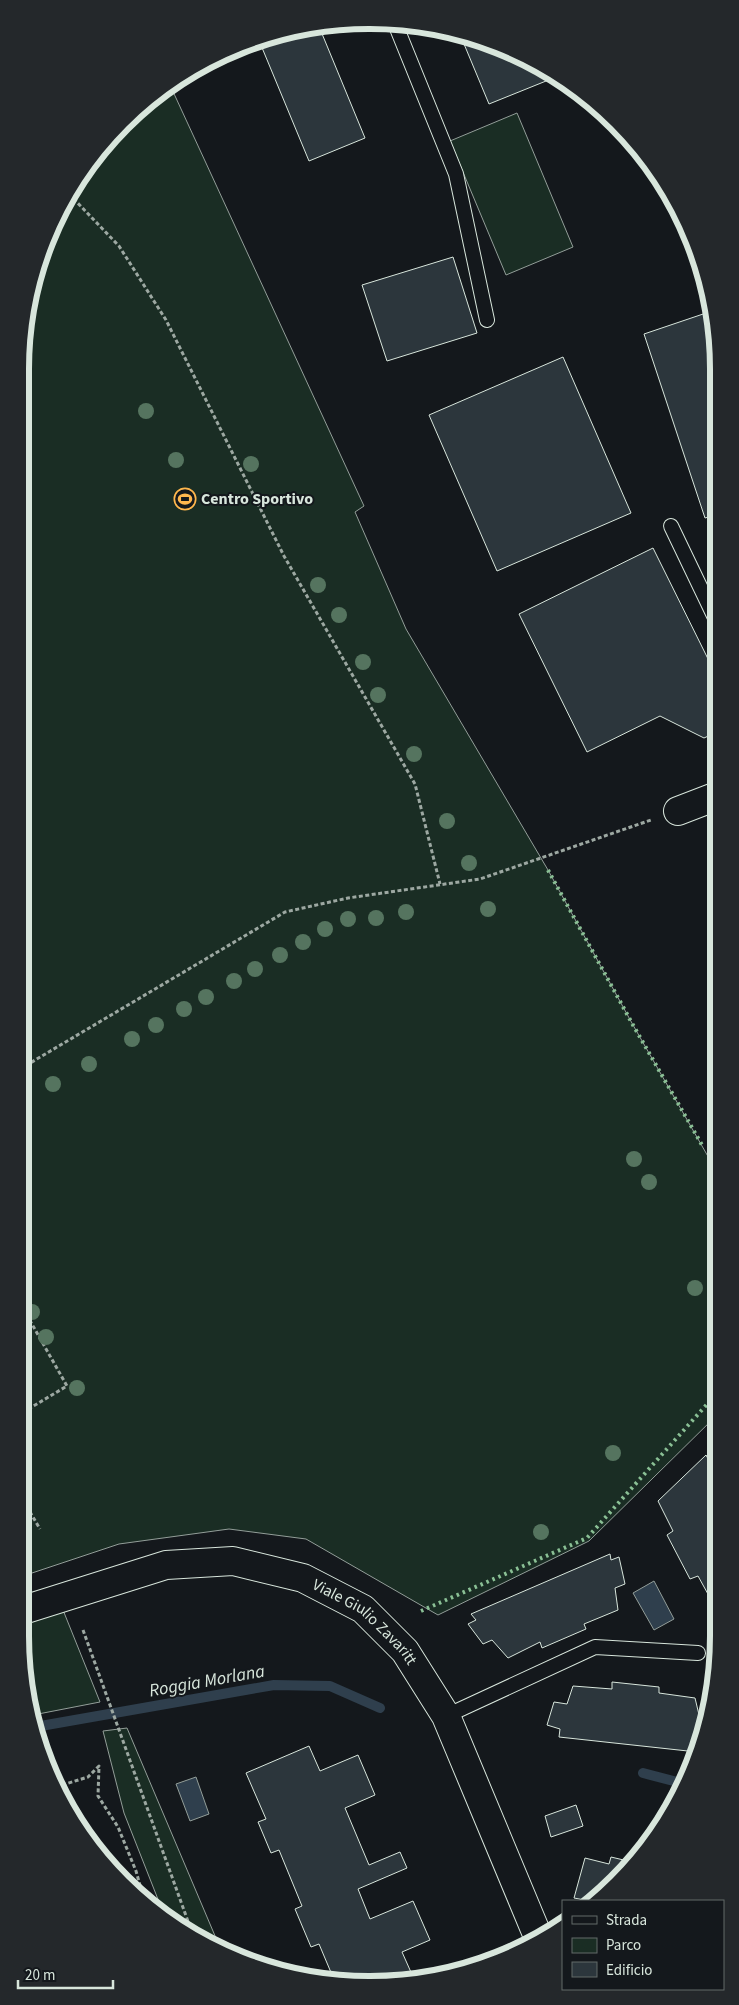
<svg xmlns="http://www.w3.org/2000/svg" width="739" height="2005" font-family="'Source Sans 3',sans-serif">
	<style>
		.green { fill: #1a2d24; stroke: #939e99 }
		.water { fill: #2f3f4d; stroke: #939e99 }
		.lines { fill: none; stroke-linecap: round; stroke-linejoin: round }
		.stream { stroke: #2f3f4d; stroke-width: 10 }
		.building { fill: #2c363c; stroke: #d8e6dc }
		.service-casing { stroke: #d8e6dc; stroke-width: 16 }
		.minor-casing { stroke: #d8e6dc; stroke-width: 30 }
		.path { stroke: #9da8a2; stroke-width: 3; stroke-dasharray: 4 2.5; stroke-linecap: butt }
		.service { stroke: #14181c; stroke-width: 14 }
		.minor { stroke: #14181c; stroke-width: 28 }
		.hedge { stroke: #8ac095; stroke-width: 4; stroke-dasharray: 2.5 4; stroke-linecap: butt }
		.tree { fill: #55745f }
		.labels { text-anchor: middle; dominant-baseline: central; stroke-width: 4; stroke-linejoin: round; paint-order: stroke }
		.poi-label { font-size: 16px; font-weight: bold; fill: #d8e6dc; stroke: #14181c; text-anchor: start }
		.street-label { font-size: 16px; fill: #d8e6dc; stroke: #14181c }
		.water-label { font-size: 18px; font-style: italic; fill: #d8e6dc; stroke: #14181c }
		.rim { fill: none; stroke: #d8e6dc; stroke-width: 6 }
	</style>
	<rect width="100%" height="100%" fill="#14181c"/>
	<g class="green">
		<polygon points="170,85 364,506 355,512 406,629 548,870 633,1025 718,1174 718,1414 589,1541 438,1615 306,1539 229,1529 119,1544 20,1577 20,369 32,279 56,215 92,157 139,107"/>
		<polygon points="517,113 573,247 506,275 450,141"/>
		<polygon points="63,1610 100,1702 33,1715 20,1625"/>
		<polygon points="127,1728 221,1950 195,1938 163,1912 124,1813 103,1731"/>
	</g>
	<g class="water">
		<polygon points="654,1581 674,1619 654,1630 633,1593"/>
		<polygon points="196,1777 209,1814 190,1821 176,1784"/>
	</g>
	<g class="lines">
		<g class="stream">
			<polyline points="35,1727 274,1685 330,1686 380,1708"/>
			<polyline points="643,1773 685,1784"/>
		</g>
	</g>
	<g class="building">
		<polygon points="318,24 365,138 309,161 258,38"/>
		<polygon points="459,32 544,67 556,77 489,104"/>
		<polygon points="453,257 477,333 387,361 362,285"/>
		<polygon points="712,311 716,324 716,515 705,518 644,334"/>
		<polygon points="563,357 631,513 497,571 429,415"/>
		<polygon points="653,548 717,677 717,732 704,738 660,716 587,752 519,614"/>
		<polygon points="20,1357 30,1373 20,1380"/>
		<polygon points="706,1455 719,1479 719,1604 714,1605 698,1576 690,1579 667,1535 673,1531 658,1501"/>
		<polygon points="610,1554 611,1560 619,1557 625,1584 615,1588 618,1610 584,1624 586,1629 542,1648 540,1642 508,1658 492,1640 483,1644 468,1624 476,1620 471,1614"/>
		<polygon points="612,1682 659,1687 659,1693 695,1698 700,1719 708,1718 697,1752 559,1737 560,1729 547,1725 554,1702 567,1704 573,1686 612,1689"/>
		<polygon points="309,1746 320,1771 358,1755 375,1795 345,1808 369,1865 400,1852 407,1868 358,1889 370,1919 413,1901 430,1940 402,1952 414,1979 335,1982 319,1944 311,1947 295,1909 302,1906 279,1850 271,1853 258,1822 266,1819 246,1773"/>
		<polygon points="576,1805 583,1826 551,1837 545,1816"/>
		<polygon points="105,1852 118,1875 107,1866 99,1855"/>
		<polygon points="611,1857 632,1862 590,1901 574,1898 585,1858 609,1864"/>
	</g>
	<g class="lines">
		<g class="service-casing">
			<g id="service">
				<polyline points="394,21 456,174 487,320"/>
				<polyline points="671,526 717,622"/>
				<polyline points="446,1716 595,1647 698,1653"/>
			</g>
		</g>
		<g class="minor-casing">
			<g id="minor">
				<polyline points="678,811 717,796"/>
				<path id="s1" d="M20,1611L166,1565L233,1561L303,1578L363,1609L405,1651L446,1716L539,1939"/>
			</g>
		</g>
		<g class="path">
			<polyline points="69,194 119,246 166,320 284,556 415,784 440,884"/>
			<polyline points="20,1069 285,912 348,898 480,879 651,820"/>
			<polyline points="20,1303 67,1386 20,1414"/>
			<polyline points="20,1495 40,1529"/>
			<polyline points="83,1630 194,1938"/>
			<polyline points="56,1787 88,1777 99,1766 98,1796 118,1827 136,1871 143,1896"/>
		</g>
		<use href="#service" class="service"/>
		<use href="#minor" class="minor"/>
		<g class="hedge">
			<polyline points="548,870 633,1025 702,1145"/>
			<polyline points="421,1611 587,1538 718,1392"/>
		</g>
	</g>
	<g class="tree">
		<circle cx="146" cy="411" r="8"/>
		<circle cx="176" cy="460" r="8"/>
		<circle cx="251" cy="464" r="8"/>
		<circle cx="318" cy="585" r="8"/>
		<circle cx="339" cy="615" r="8"/>
		<circle cx="363" cy="662" r="8"/>
		<circle cx="378" cy="695" r="8"/>
		<circle cx="414" cy="754" r="8"/>
		<circle cx="447" cy="821" r="8"/>
		<circle cx="469" cy="863" r="8"/>
		<circle cx="488" cy="909" r="8"/>
		<circle cx="406" cy="912" r="8"/>
		<circle cx="376" cy="918" r="8"/>
		<circle cx="348" cy="919" r="8"/>
		<circle cx="325" cy="929" r="8"/>
		<circle cx="303" cy="942" r="8"/>
		<circle cx="280" cy="955" r="8"/>
		<circle cx="255" cy="969" r="8"/>
		<circle cx="234" cy="981" r="8"/>
		<circle cx="206" cy="997" r="8"/>
		<circle cx="184" cy="1009" r="8"/>
		<circle cx="156" cy="1025" r="8"/>
		<circle cx="132" cy="1039" r="8"/>
		<circle cx="89" cy="1064" r="8"/>
		<circle cx="53" cy="1084" r="8"/>
		<circle cx="634" cy="1159" r="8"/>
		<circle cx="649" cy="1182" r="8"/>
		<circle cx="695" cy="1288" r="8"/>
		<circle cx="32" cy="1312" r="8"/>
		<circle cx="46" cy="1337" r="8"/>
		<circle cx="77" cy="1388" r="8"/>
		<circle cx="613" cy="1453" r="8"/>
		<circle cx="541" cy="1532" r="8"/>
	</g>
	<defs>
		<g id="stadium-ring" transform="scale(1.125)"><circle r="9.5" fill="#14181c" stroke="#ffb74d" stroke-width="1.5"/><path d="M0-5a6.5 5 0 1 0 0 10a6.5 5 0 1 0 0-10ZM-3.5-1.8h7v3.6h-7Z" fill="#ffb74d"/></g>
	</defs>
	<g fill-rule="evenodd">
		<use href="#stadium-ring" x="185" y="499"/>
	</g>
	<g class="labels">
		<g class="poi-label">
			<text x="201" y="499">Centro Sportivo</text>
		</g>
		<g class="street-label">
			<text stroke="none"><textPath href="#s1" startOffset="369">Viale Giulio Zavaritt</textPath></text>
		</g>
		<g class="water-label">
			<text transform="translate(207 1681) rotate(-10)">Roggia Morlana</text>
		</g>
	</g>
	<path d="M0 0H739V2005H0ZM369 29H370A340 340 0 0 1 710 369V1636A340 340 0 0 1 370 1976H369A340 340 0 0 1 29 1636V369A340 340 0 0 1 369 29Z" fill="#24282b" fill-rule="evenodd"/>
	<path class="rim" d="M369 29H370A340 340 0 0 1 710 369V1636A340 340 0 0 1 370 1976H369A340 340 0 0 1 29 1636V369A340 340 0 0 1 369 29Z"/>
	<rect x="562" y="1900" width="162" height="90" fill="#14181c" stroke="#626a69"/>
	<rect x="572" y="1916" width="25" height="8" fill="#14181c" stroke="#626a69"/>
	<text x="606" y="1925" font-size="15" fill="#d8e6dc">Strada</text>
	<rect x="572" y="1938" width="25" height="15" fill="#1a2d24" stroke="#626a69"/>
	<text x="606" y="1950" font-size="15" fill="#d8e6dc">Parco</text>
	<rect x="572" y="1962" width="25" height="15" fill="#2c363c" stroke="#626a69"/>
	<text x="606" y="1975" font-size="15" fill="#d8e6dc">Edificio</text>
	<path d="M18 1980v8h95v-8" fill="none" stroke="#d8e6dc" stroke-width="2.5"/>
	<text x="25" y="1980" font-size="15" fill="#d8e6dc" stroke="#14181c" stroke-width="4" paint-order="stroke">20 m</text>
</svg>
